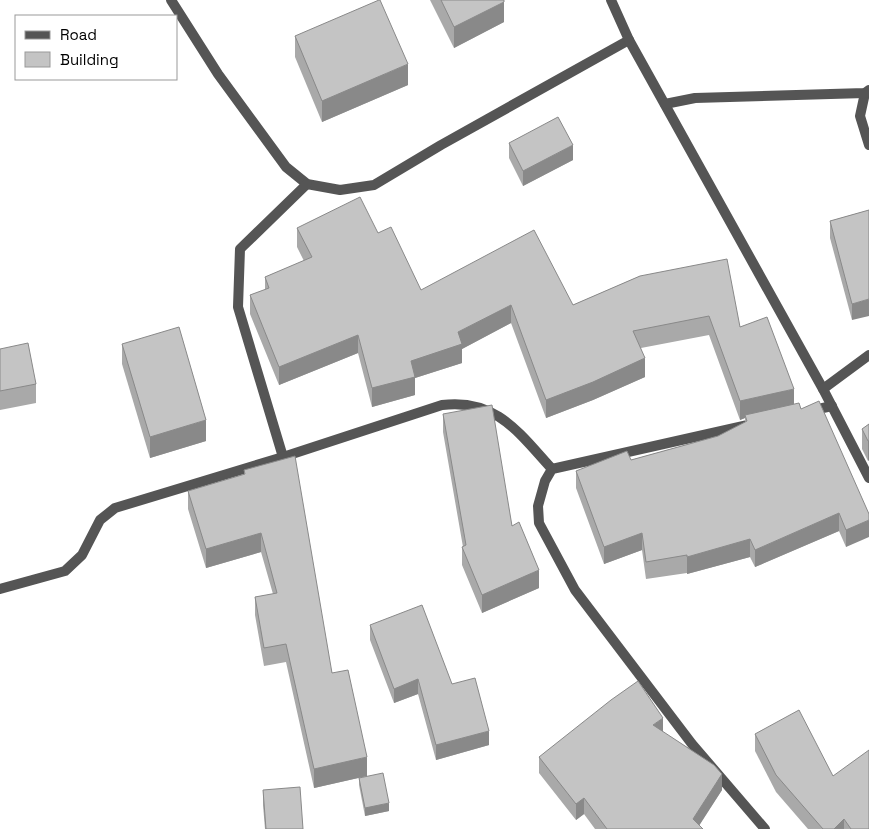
<svg xmlns="http://www.w3.org/2000/svg" width="869" height="829" font-family="'Space Grotesk',sans-serif">
	<style>
		.lines { fill: none; stroke-linecap: round; stroke-linejoin: round }
		.minor { stroke: #555; stroke-width: 10 }
		.wall { fill: #a9a9a9 }
		.shaded-wall { fill: #898989 }
		.building { fill: #c4c4c4; stroke: #898989 }
	</style>
	<rect width="100%" height="100%" fill="#fff"/>
	<g class="lines">
		<g class="minor">
			<polyline points="171,0 218,74 286,167 307,184 340,190 374,185 441,145 629,40"/>
			<polyline points="611,0 629,40 823,389 869,478"/>
			<polyline points="865,93 860,116 869,145"/>
			<polyline points="665,104 695,98 865,93 869,90"/>
			<polyline points="823,389 869,355"/>
			<polyline points="809,411 832,406"/>
			<polyline points="748,425 552,469 545,481 538,506 539,523 575,590 692,744 765,829"/>
			<polyline points="283,457 238,307 240,249 307,184"/>
			<path d="M0,589L65,571L82,555L100,520L115,508L283,457L442,405C496,398 519,433 552,469"/>
		</g>
	</g>
	<g class="wall">
		<polygon points="430,0 504,0 504,22 454,48"/>
		<polygon points="295,36 408,85 322,122 295,57"/>
		<polygon points="509,143 573,160 523,186 509,158"/>
		<polygon points="869,210 852,320 830,238 830,221"/>
		<polygon points="297,228 378,233 421,290 573,305 640,276 740,327 794,404 801,409 869,514 846,547 839,531 755,567 750,557 687,574 687,573 646,579 642,550 604,564 576,488 576,471 631,460 718,436 745,423 745,418 740,420 709,335 641,348 645,377 593,400 546,418 511,323 462,349 462,363 415,378 415,395 372,407 358,353 279,385 250,314 250,295 265,290 265,277 304,261 297,247"/>
		<polygon points="122,344 206,441 150,458 122,364"/>
		<polygon points="0,349 36,384 36,403 0,410"/>
		<polygon points="443,414 512,526 539,588 482,613 462,565 462,547 463,547 443,432"/>
		<polygon points="869,424 869,460 868,461 862,449 862,429"/>
		<polygon points="244,470 332,673 367,776 314,788 286,662 264,666 255,615 255,597 273,594 261,552 206,568 188,509 188,491 244,474"/>
		<polygon points="370,625 452,684 489,745 436,760 418,694 394,703 370,640"/>
		<polygon points="663,732 722,790 699,825 703,829 595,829 584,814 576,820 539,773 539,757"/>
		<polygon points="755,734 833,776 869,829 808,829 776,792 755,751"/>
		<polygon points="359,778 389,811 365,816 359,785"/>
		<polygon points="263,790 303,829 265,829 263,805"/>
	</g>
	<g class="shaded-wall">
		<polygon points="504,2 504,22 454,48 454,27"/>
		<polygon points="408,64 408,85 322,122 322,101"/>
		<polygon points="573,145 573,160 523,186 523,171"/>
		<polygon points="869,299 869,316 852,320 852,304"/>
		<polygon points="511,305 511,323 462,349 462,363 415,378 415,395 372,407 372,388 411,361 458,332"/>
		<polygon points="358,335 358,353 279,385 279,367"/>
		<polygon points="645,358 645,377 593,400 546,418 546,400"/>
		<polygon points="794,389 794,408 745,415 745,418 740,420 740,401"/>
		<polygon points="206,420 206,441 150,458 150,437"/>
		<polygon points="868,441 869,441 869,460 868,461"/>
		<polygon points="839,513 839,531 755,567 755,550"/>
		<polygon points="869,520 869,537 846,547 846,530"/>
		<polygon points="261,533 261,552 206,568 206,549"/>
		<polygon points="642,533 642,550 604,564 604,547"/>
		<polygon points="750,539 750,557 687,574 687,557"/>
		<polygon points="539,570 539,588 482,613 482,595"/>
		<polygon points="418,679 418,694 394,703 394,689"/>
		<polygon points="663,718 663,734 653,725"/>
		<polygon points="489,731 489,745 436,760 436,745"/>
		<polygon points="367,757 367,776 314,788 314,769"/>
		<polygon points="722,774 722,790 697,829 693,819"/>
		<polygon points="584,798 584,814 576,820 576,804"/>
		<polygon points="389,803 389,811 365,816 365,808"/>
		<polygon points="844,819 844,829 834,829"/>
	</g>
	<g class="building">
		<polygon points="379,0 380,0 408,64 322,101 295,36"/>
		<polygon points="441,0 504,0 504,2 454,27"/>
		<polygon points="558,117 573,145 523,171 509,143"/>
		<polygon points="360,197 378,233 391,227 421,290 534,230 573,305 640,276 727,259 740,327 767,317 794,389 740,401 709,316 633,331 645,358 593,382 546,400 511,305 458,332 462,344 411,361 415,377 372,388 358,335 279,367 250,295 269,288 265,277 312,257 297,228"/>
		<polygon points="869,210 869,299 852,304 830,221"/>
		<polygon points="179,327 206,420 150,437 122,344"/>
		<polygon points="28,343 36,384 0,391 0,349"/>
		<polygon points="819,401 869,514 869,520 846,530 839,513 755,550 750,539 687,557 687,555 646,562 642,533 604,547 576,471 627,451 631,460 718,436 747,421 745,415 799,403 801,409"/>
		<polygon points="492,405 512,526 519,522 539,570 482,595 462,547 466,545 443,414"/>
		<polygon points="869,424 869,441 868,441 862,429"/>
		<polygon points="295,456 332,673 348,670 367,757 314,769 286,644 264,648 255,597 277,593 261,533 206,549 188,491 245,474 244,470"/>
		<polygon points="422,605 452,684 475,678 489,731 436,745 418,679 394,689 370,625"/>
		<polygon points="638,681 663,718 653,725 714,765 722,774 693,819 703,829 607,829 584,798 576,804 539,757 611,700"/>
		<polygon points="799,710 833,776 869,750 869,829 851,829 844,819 834,829 823,829 776,775 755,734"/>
		<polygon points="383,773 389,803 365,808 359,778"/>
		<polygon points="300,787 303,829 266,829 263,790"/>
	</g>
	<rect x="15" y="15" width="162" height="65" fill="#ffffff" stroke="#999999"/>
	<rect x="25" y="31" width="25" height="8" fill="#555555" stroke="#999999"/>
	<text x="60" y="40" font-size="15" fill="#000000">Road</text>
	<rect x="25" y="52" width="25" height="15" fill="#c4c4c4" stroke="#999999"/>
	<text x="60" y="65" font-size="15" fill="#000000">Building</text>
</svg>
